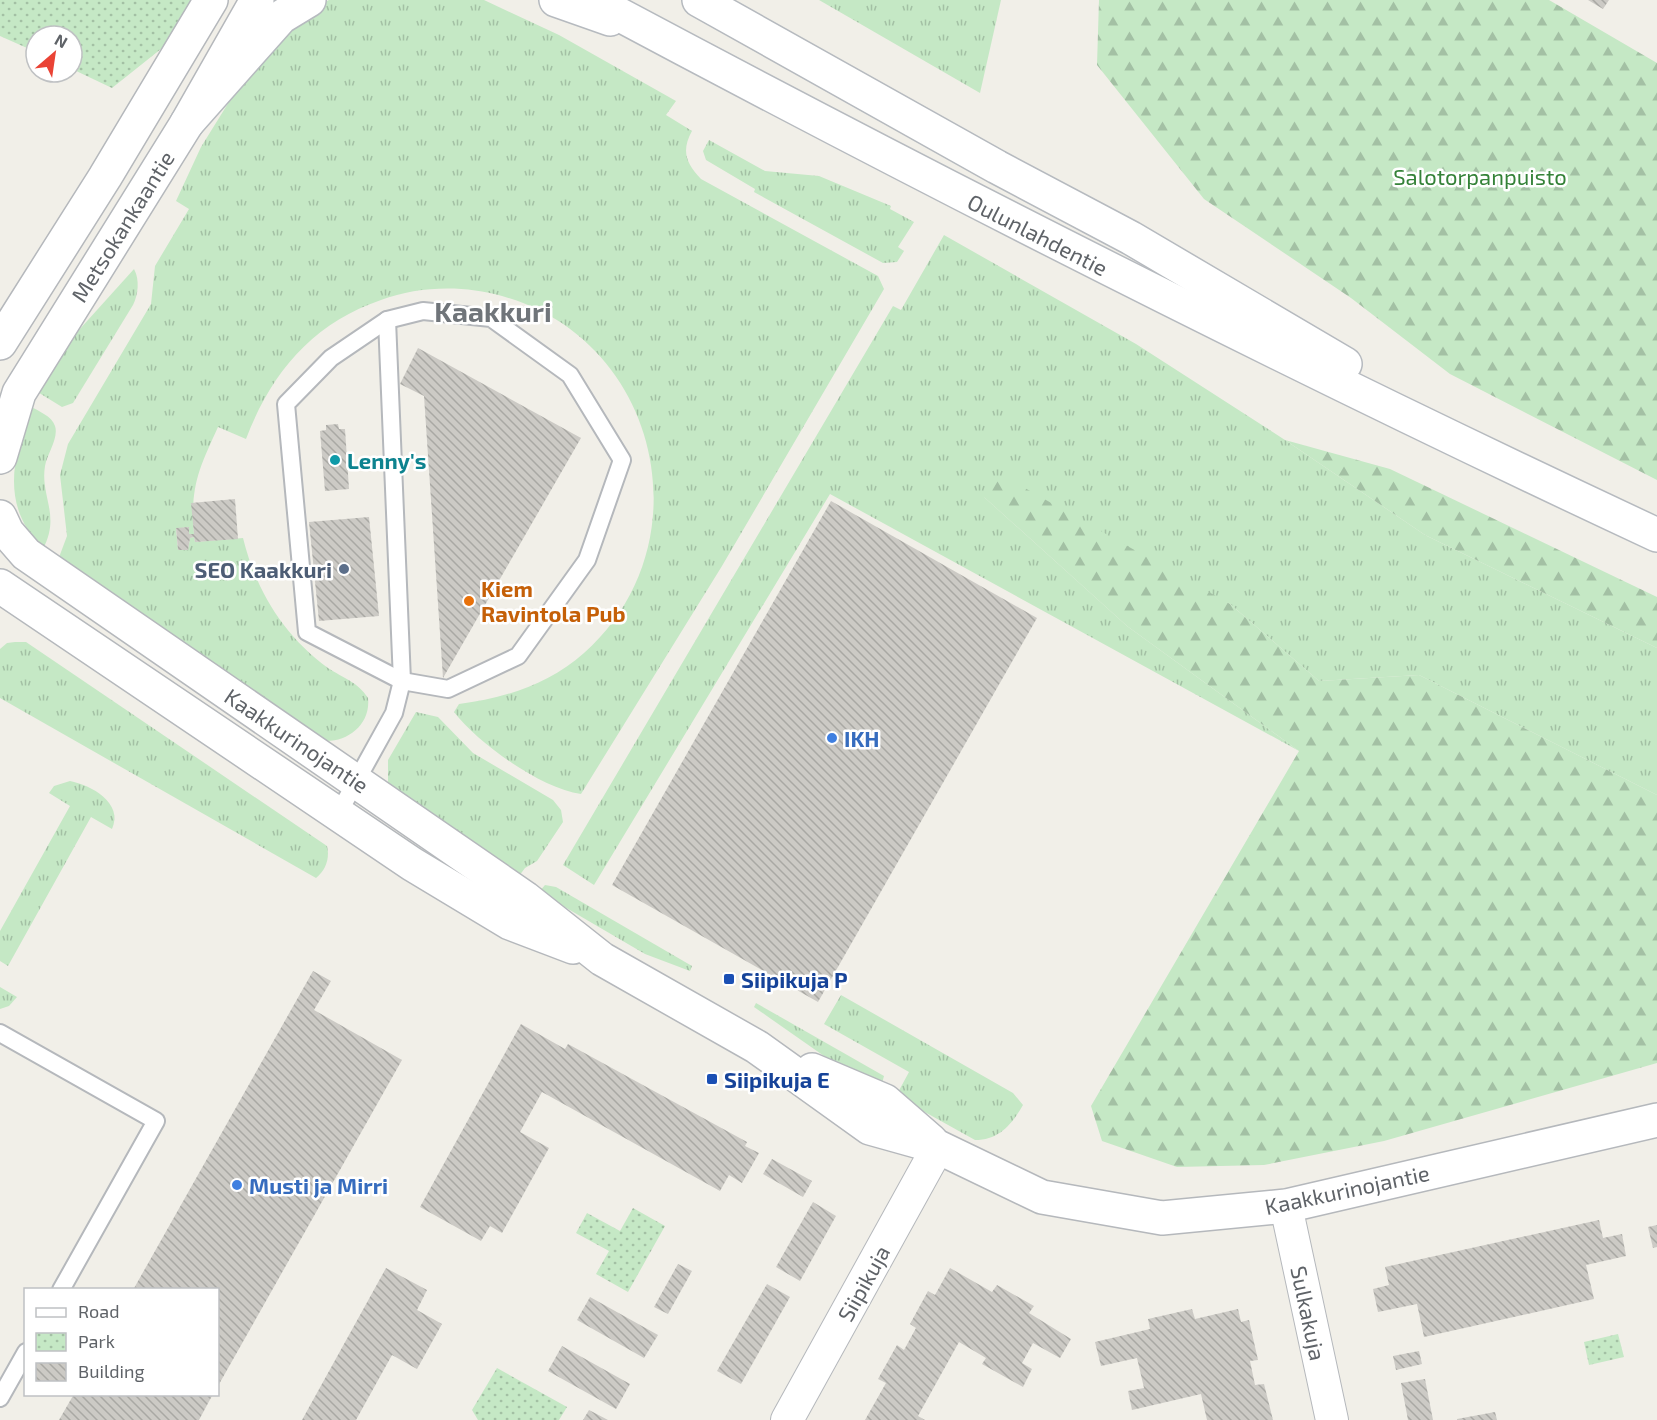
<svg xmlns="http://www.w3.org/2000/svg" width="1657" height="1420" font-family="'Exo 2',sans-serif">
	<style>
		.grass { fill: url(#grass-tufts) }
		.forest { fill: url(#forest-firs) }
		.park { fill: url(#park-dots) }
		.building { fill: url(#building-back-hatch) }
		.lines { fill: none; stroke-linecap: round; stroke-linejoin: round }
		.service-casing { stroke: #b5b8bc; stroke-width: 20 }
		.minor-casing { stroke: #b5b8bc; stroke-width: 34 }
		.tertiary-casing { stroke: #b5b8bc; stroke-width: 36 }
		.secondary-casing { stroke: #b6babf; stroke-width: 36 }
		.service { stroke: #fff; stroke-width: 16 }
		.minor { stroke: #fff; stroke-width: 32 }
		.tertiary { stroke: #fff; stroke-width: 33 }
		.secondary { stroke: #fff; stroke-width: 33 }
		.culture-dot { fill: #0f9aa8; stroke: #fff; stroke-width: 2 }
		.service-dot { fill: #5c6f8a; stroke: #fff; stroke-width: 2 }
		.food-dot { fill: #e8710a; stroke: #fff; stroke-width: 2 }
		.shop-dot { fill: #3f7fe0; stroke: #fff; stroke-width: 2 }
		.transit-dot { fill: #1a4fb4; stroke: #fff; stroke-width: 2 }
		.labels { text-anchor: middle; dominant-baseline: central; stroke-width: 5; stroke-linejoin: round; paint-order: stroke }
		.park-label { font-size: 22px; fill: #348238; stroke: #fff }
		.street-label { font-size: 22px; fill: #5f6368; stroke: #fff }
		.culture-label { font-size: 22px; font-weight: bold; fill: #0d838f; stroke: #fff; text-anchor: start }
		.service-label { font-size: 22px; font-weight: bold; fill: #4e5e75; stroke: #fff; text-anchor: end }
		.food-label { font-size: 22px; font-weight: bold; fill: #c56008; stroke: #fff; text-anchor: start }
		.shop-label { font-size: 22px; font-weight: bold; fill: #366cbe; stroke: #fff; text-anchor: start }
		.transit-label { font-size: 22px; font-weight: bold; fill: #164399; stroke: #fff; text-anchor: start }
		.district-label { font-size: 28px; font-weight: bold; fill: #70757a; stroke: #fff }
	</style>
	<defs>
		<pattern id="grass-tufts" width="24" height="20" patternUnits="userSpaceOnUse" patternTransform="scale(1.5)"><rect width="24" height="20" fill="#c5e8c5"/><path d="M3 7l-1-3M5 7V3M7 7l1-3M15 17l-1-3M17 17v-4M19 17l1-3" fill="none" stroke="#a3c0a4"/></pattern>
		<pattern id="forest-firs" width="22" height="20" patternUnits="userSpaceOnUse" patternTransform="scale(1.5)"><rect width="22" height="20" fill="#c5e8c5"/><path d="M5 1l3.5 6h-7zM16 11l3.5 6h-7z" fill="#a3c0a4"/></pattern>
		<pattern id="park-dots" width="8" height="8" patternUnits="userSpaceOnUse" patternTransform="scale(1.5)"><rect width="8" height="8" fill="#c5e8c5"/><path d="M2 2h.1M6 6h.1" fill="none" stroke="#a3c0a4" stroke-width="1.8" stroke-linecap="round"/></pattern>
		<pattern id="building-back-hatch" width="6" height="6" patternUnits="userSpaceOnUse" patternTransform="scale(1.5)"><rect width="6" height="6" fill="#cccac5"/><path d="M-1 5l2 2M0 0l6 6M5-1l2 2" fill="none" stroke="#a9a8a4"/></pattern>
	</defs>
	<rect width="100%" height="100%" fill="#f1efe8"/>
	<g class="grass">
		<path d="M329,0H484L559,35L676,101L666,115L692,131C681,151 686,163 701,179L878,276L884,289L722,566L581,794C540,788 479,744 454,712L459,704C504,698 548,685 584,653C706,545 661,340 502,296C463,285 419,286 381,300C313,323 271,373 246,439L218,427C199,469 190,486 194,534H189L188,527L176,529L178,550H188L190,538L194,537L195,542L243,538C256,591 284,636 328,668C343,678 358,682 368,698C371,724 348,742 325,741L58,560L67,536L60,475L68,444L151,304L155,266L189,209L176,201L201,147L255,60L305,13Z"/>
		<polygon points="819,0 1001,0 980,93"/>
		<polygon points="709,140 765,171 819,176 891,206 890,209 914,222 898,247 904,251 897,262 883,263 754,192 755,189 706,160 703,151"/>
		<polygon points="944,235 1136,344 1285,440 1425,535 1657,648 1657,795 1419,675 1319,681 1230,604 984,497 1127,626 1299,751 830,494 594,885 563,865 893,306 901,310"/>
		<path d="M134,269C140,280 138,295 133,305L73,403L62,407L36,391L60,351Z"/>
		<path d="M30,406C38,411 52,416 55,426C59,438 47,454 45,466C40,496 61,515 43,549C0,504 13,461 30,406Z"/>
		<path d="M15,642H26L327,846C330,858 326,870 316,878L0,698V649L7,643Z"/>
		<polygon points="416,712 438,717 473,753 553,800 561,810 563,822 537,861 525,868 516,880 388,784 388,760"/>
		<path d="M70,781C91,785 124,803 112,829L91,817L8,966L0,961V931L70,806L49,793L54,786Z"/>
		<polygon points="545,885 556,887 692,966 690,971 645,954 539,892"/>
		<polygon points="0,987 17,997 9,1006 0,1009"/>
		<path d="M841,995L1013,1093L1023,1105C1012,1124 999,1140 975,1140L896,1096L909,1072L824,1024Z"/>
		<polygon points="756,1003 884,1076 881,1087 824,1056 754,1007"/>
	</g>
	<g class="forest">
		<polygon points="1099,0 1549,0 1657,63 1657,480 1450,374 1351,298 1204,199 1097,65"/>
		<polygon points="1285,440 1390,469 1657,597 1657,648 1425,535"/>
		<polygon points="1007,478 1230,604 1319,681 1419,675 1657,795 1657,1063 1384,1141 1264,1165 1177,1167 1102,1141 1091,1106 1299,751 1127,626 984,497 988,479"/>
	</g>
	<g class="park">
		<polygon points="0,0 196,0 171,41 112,88 72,69 72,36 36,36 36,52 0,36"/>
		<polygon points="633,1208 665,1226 628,1292 596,1274 609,1251 576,1233 587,1213 620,1231"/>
		<polygon points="1618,1334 1624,1357 1589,1365 1584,1342"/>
		<polygon points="497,1368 567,1407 559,1420 478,1420 472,1410"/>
	</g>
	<g class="building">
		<polygon points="1588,0 1609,0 1603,9"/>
		<polygon points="418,348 581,438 443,678 424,396 400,384"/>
		<polygon points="338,424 339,429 345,429 349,489 325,491 320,431 326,430 326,425"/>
		<polygon points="235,499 238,539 195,542 194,537 190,538 188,550 178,550 176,528 189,527 189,534 194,534 191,503"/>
		<polygon points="831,501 1037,618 818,1002 612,885"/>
		<polygon points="369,517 379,616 319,621 309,522"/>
		<polygon points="313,971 331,981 314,1010 402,1060 218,1386 218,1290 133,1290"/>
		<polygon points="521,1024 565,1049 568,1044 747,1142 745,1146 759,1153 742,1183 729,1175 720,1191 542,1092 520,1132 549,1148 502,1233 490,1226 481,1241 420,1207"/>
		<polygon points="772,1159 812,1181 803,1197 763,1174"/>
		<polygon points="813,1202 836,1216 800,1281 776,1267"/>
		<polygon points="1599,1220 1603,1238 1622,1234 1626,1256 1586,1265 1594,1299 1424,1337 1417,1304 1378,1312 1373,1289 1389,1285 1385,1267"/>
		<polygon points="1657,1225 1657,1247 1653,1248 1648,1227"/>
		<polygon points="678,1264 692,1271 668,1314 654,1307"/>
		<polygon points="386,1268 427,1290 417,1310 442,1324 417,1369 392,1355 356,1420 302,1420"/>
		<polygon points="950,1268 992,1292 997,1285 1034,1306 1029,1313 1071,1339 1060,1358 1033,1343 1022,1363 1032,1369 1023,1387 982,1364 986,1358 959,1342 918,1416 925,1420 865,1420 886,1383 878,1379 897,1345 904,1350 916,1328 910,1324 928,1291 935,1295"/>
		<polygon points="767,1284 790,1297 741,1384 717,1371"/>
		<polygon points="590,1297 658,1335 644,1358 577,1320"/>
		<polygon points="1192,1309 1195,1319 1238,1309 1241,1322 1249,1320 1258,1360 1250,1361 1255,1385 1264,1384 1273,1420 1207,1420 1201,1394 1132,1410 1128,1391 1144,1388 1137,1358 1101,1366 1095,1342 1150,1329 1148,1319"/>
		<polygon points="562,1346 630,1384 616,1409 548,1371"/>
		<polygon points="1419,1351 1422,1364 1396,1370 1393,1356"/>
		<polygon points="1425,1379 1433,1420 1408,1420 1401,1383"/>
		<polygon points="74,1394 213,1394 199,1420 59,1420"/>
		<polygon points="589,1410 608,1420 583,1420"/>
		<polygon points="1495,1412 1497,1420 1457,1420 1457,1419"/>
	</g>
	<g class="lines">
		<g class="service-casing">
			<g id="service">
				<polygon points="423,311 491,318 570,375 622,460 587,560 518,656 448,689 402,681 307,632 286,404 331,358 387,320"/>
				<polyline points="338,814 394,713 402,681 387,320"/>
				<polyline points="0,1033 156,1121 61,1290"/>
				<polyline points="0,1398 26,1352"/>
			</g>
		</g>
		<g class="minor-casing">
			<g id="minor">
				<polyline points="1286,1206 1332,1420"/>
				<polyline points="787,1420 938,1147"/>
			</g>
		</g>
		<g class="tertiary-casing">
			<g id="tertiary">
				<polyline points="0,343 105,177 211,0"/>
				<polyline points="0,457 19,393 187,123 257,0"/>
				<polyline points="0,517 7,532 26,554 525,898 602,959 757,1047 870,1128 938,1147 1042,1197 1162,1218 1286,1206 1657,1120"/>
				<polyline points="0,586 412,864 510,923 573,947"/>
				<polyline points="812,1070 885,1101 931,1141"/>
			</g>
		</g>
		<g class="secondary-casing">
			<g id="secondary">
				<polyline points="556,0 610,19"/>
				<path d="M592,0C942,187 1297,367 1657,535"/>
				<polyline points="699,0 997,167 1131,238 1345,364"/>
				<polyline points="187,123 281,17 309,0"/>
			</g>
		</g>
		<use href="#service" class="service"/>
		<use href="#minor" class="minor"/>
		<use href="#tertiary" class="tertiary"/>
		<use href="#secondary" class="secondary"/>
	</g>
	<circle class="culture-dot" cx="335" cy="460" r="6"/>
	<circle class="service-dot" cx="344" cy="569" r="6"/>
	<circle class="food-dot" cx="469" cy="601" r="6"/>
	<g class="shop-dot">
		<circle cx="832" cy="738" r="6"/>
		<circle cx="237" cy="1185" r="6"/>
	</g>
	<g class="transit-dot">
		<rect x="723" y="973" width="12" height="12" rx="3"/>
		<rect x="706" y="1073" width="12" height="12" rx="3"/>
	</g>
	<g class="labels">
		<g class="park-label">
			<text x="1480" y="176">Salotorpanpuisto</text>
		</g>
		<g class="street-label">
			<text transform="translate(122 226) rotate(-58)">Metsokankaantie</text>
			<text transform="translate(1038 234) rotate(27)">Oulunlahdentie</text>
			<text transform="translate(297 740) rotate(34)">Kaakkurinojantie</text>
			<text transform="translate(1347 1189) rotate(-12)">Kaakkurinojantie</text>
			<text transform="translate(863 1283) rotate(-61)">Siipikuja</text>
			<text transform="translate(1309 1313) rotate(78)">Sulkakuja</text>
		</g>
		<g class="culture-label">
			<text x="347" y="460">Lenny's</text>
		</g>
		<g class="service-label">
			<text x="332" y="569">SEO Kaakkuri</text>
		</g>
		<g class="food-label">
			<text x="481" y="588">Kiem<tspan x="481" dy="25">Ravintola Pub</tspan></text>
		</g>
		<g class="shop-label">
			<text x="844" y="738">IKH</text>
			<text x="249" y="1185">Musti ja Mirri</text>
		</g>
		<g class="transit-label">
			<text x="741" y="979">Siipikuja P</text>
			<text x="724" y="1079">Siipikuja E</text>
		</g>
		<g class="district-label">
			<text x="493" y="311">Kaakkuri</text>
		</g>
	</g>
	<rect x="24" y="1288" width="195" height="108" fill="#ffffff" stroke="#bfc1c3" stroke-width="1.5"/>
	<rect x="36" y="1308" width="30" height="9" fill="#ffffff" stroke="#bfc1c3" stroke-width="1.5"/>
	<text x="78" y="1318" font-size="18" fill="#5f6368">Road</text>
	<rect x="36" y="1333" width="30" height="18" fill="url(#park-dots)" stroke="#bfc1c3" stroke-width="1.5"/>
	<text x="78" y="1348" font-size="18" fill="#5f6368">Park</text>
	<rect x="36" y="1363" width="30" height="18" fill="url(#building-back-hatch)" stroke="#bfc1c3" stroke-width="1.5"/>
	<text x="78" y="1378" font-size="18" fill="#5f6368">Building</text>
	<g transform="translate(54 54) rotate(29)"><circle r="28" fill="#ffffff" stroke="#bfc1c3" stroke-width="1.5"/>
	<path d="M0-4.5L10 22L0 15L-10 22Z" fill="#ea4335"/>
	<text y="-9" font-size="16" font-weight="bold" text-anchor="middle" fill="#5f6368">N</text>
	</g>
</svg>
